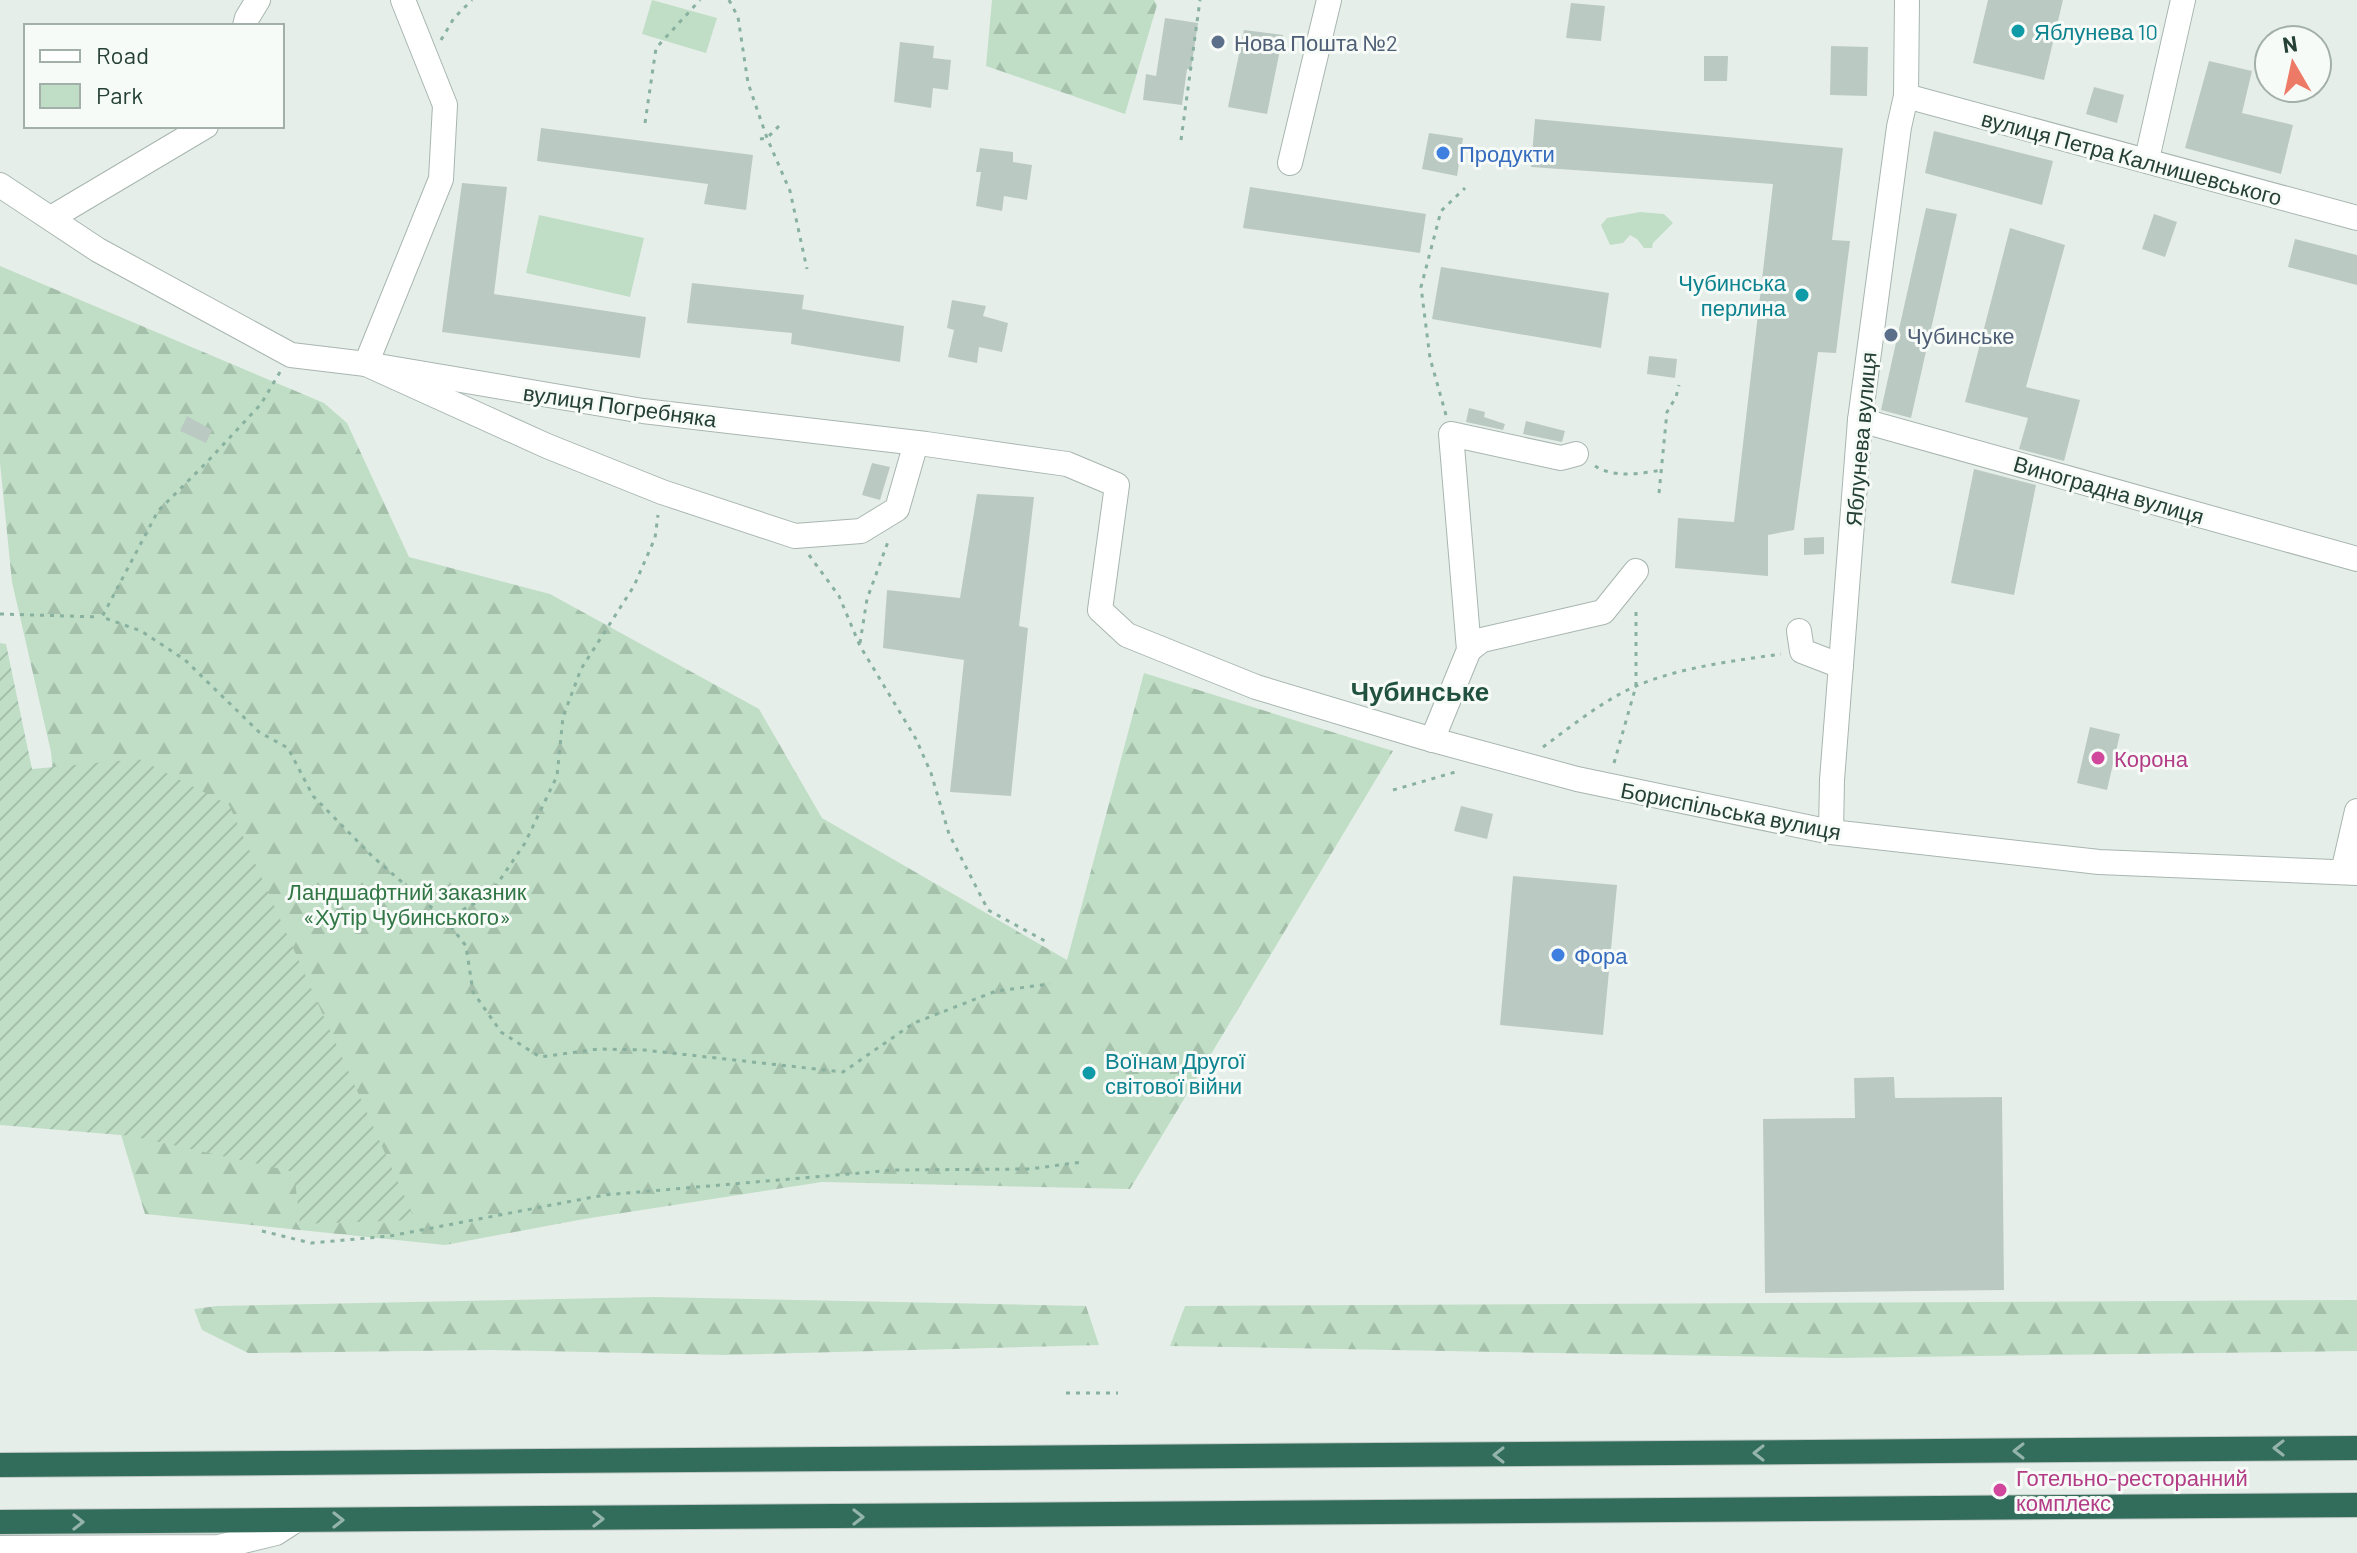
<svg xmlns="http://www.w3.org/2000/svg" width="2357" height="1553" font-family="Barlow,sans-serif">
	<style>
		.forest { fill: url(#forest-firs) }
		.park { fill: #c0dec5 }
		.garden { fill: url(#garden-furrows) }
		.building { fill: #bbc9c3 }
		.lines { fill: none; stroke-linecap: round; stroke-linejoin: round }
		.minor-casing { stroke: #a8b6b0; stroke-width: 26 }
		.highway-casing { stroke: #c2cac7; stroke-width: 26 }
		.path { stroke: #88b1a0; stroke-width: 3; stroke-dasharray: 4 6; stroke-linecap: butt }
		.minor { stroke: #fff; stroke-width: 24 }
		.highway { stroke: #326c5a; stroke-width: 24 }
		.oneway { stroke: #94b4a9 }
		.culture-dot { fill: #0f9aa8; stroke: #f7fbf8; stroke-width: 3 }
		.service-dot { fill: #5c6f8a; stroke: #f7fbf8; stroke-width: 3 }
		.shop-dot { fill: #3f7fe0; stroke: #f7fbf8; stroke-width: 3 }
		.hotel-dot { fill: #d1479c; stroke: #f7fbf8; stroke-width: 3 }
		.labels { text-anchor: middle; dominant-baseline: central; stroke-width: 6; stroke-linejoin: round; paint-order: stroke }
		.culture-label { font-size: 22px; fill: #0d838f; stroke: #f7fbf8; text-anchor: start }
		.service-label { font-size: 22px; fill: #4e5e75; stroke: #f7fbf8; text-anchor: start }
		.shop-label { font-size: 22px; fill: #366cbe; stroke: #f7fbf8; text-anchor: start }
		.street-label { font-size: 22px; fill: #254036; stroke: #f7fbf8 }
		.hotel-label { font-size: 22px; fill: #b23c85; stroke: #f7fbf8; text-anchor: start }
		.park-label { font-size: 22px; fill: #317645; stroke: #f7fbf8 }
		.quarter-label { font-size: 26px; font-weight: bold; fill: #215241; stroke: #f7fbf8 }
	</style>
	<defs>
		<pattern id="forest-firs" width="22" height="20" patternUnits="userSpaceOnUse" patternTransform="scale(2)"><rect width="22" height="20" fill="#c0dec5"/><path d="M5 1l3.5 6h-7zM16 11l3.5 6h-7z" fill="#a5c0aa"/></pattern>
		<pattern id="garden-furrows" width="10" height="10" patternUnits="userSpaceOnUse" patternTransform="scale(2)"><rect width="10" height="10" fill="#c0dec5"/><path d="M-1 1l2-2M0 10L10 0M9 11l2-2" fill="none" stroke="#a5c0aa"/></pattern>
	</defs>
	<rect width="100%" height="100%" fill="#e6eeea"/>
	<g class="forest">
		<polygon points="992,0 1154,0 1157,5 1125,114 986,66"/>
		<polygon points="0,266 324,403 347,423 409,557 550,594 759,709 822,818 1067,960 1144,673 1393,751 1130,1189 822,1182 584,1219 445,1245 145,1214 70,966 51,752 12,582 0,463"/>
		<polygon points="654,1297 1086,1306 1099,1345 724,1355 492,1350 248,1353 202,1330 194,1309 217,1306"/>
		<polygon points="2357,1300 2357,1351 1835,1358 1170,1346 1185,1306"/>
	</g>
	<g class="park">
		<polygon points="652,0 717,18 706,53 642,34"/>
		<polygon points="1640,212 1664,214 1673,223 1653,243 1652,248 1644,248 1637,239 1630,235 1623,243 1610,245 1601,225 1607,218"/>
		<polygon points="539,215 644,238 630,297 526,273"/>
	</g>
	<polygon class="garden" points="0,643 6,644 32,769 139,759 229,805 415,1220 300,1224 294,1172 132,1136 0,1125"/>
	<g class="building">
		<polygon points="1988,0 2063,0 2044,80 1973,63"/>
		<polygon points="1571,3 1605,6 1601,41 1566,38"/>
		<polygon points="1165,18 1198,23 1191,69 1187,69 1182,105 1143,100 1146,74 1156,76"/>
		<polygon points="1244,30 1283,35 1267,114 1228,107"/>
		<polygon points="900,42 934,46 933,58 951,60 948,90 933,88 931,108 894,102"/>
		<polygon points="1831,46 1868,47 1867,96 1830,95"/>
		<polygon points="1704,56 1728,56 1727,81 1704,81"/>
		<polygon points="2209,61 2252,71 2242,113 2293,125 2281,174 2185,148"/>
		<polygon points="2094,87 2124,95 2117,123 2086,114"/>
		<polygon points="1535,119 1843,148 1832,240 1850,241 1836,353 1818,352 1794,530 1768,535 1768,576 1675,568 1678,518 1734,522 1773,184 1531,167"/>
		<polygon points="541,128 753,155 746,210 704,204 708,184 537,161"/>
		<polygon points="1934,131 2053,161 2042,205 1925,173"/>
		<polygon points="1429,133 1463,138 1457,176 1422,169"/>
		<polygon points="980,148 1013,152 1013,162 1032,165 1027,200 1004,196 1002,211 976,206 981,172 976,172"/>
		<polygon points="462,183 507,187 494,294 646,317 640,358 442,332"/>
		<polygon points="1250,187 1426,214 1420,253 1243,228"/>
		<polygon points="1926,208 1957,214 1911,418 1881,410"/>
		<polygon points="2154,214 2177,222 2165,257 2142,249"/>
		<polygon points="2010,228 2065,245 2026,387 2080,400 2064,461 2019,449 2028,418 1965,402"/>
		<polygon points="2295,239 2357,255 2357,285 2288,267"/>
		<polygon points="1441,267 1609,293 1601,348 1432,319"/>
		<polygon points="692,283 804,295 802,309 904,326 900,362 791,344 792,333 687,323"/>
		<polygon points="952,300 986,306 983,316 1008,323 1002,352 979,347 977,363 948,357 954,330 947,328"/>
		<polygon points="1649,356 1677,359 1675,378 1647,374"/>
		<polygon points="1469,408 1485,412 1484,417 1505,424 1503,430 1466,422"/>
		<polygon points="187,416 212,430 206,443 180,431"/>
		<polygon points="1526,421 1565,431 1562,442 1523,434"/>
		<polygon points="872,463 890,467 880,500 862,495"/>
		<polygon points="1974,469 2036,485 2014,595 1951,583"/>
		<polygon points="977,494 1034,497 1019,626 1028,628 1011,796 950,792 964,660 883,648 887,590 960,598"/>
		<polygon points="1824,537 1824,554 1804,555 1804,538"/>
		<polygon points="2090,727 2120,734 2107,790 2077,783"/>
		<polygon points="1461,806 1493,814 1487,839 1454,831"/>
		<polygon points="1513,876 1617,885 1603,1035 1500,1025"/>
		<polygon points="1894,1077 1895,1098 2002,1097 2004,1290 1765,1293 1763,1119 1855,1118 1854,1078"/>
	</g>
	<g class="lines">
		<g class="minor-casing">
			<g id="minor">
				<polyline points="403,0 445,105 441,179 366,364 547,446 662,492 795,536 861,531 897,509 916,443"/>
				<polyline points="245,26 247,18 258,0"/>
				<polyline points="1906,96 2357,218"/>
				<polyline points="2147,159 2183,0"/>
				<polyline points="1290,163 1329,0"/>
				<polyline points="0,185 98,250 291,355 366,364 643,411 926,444 1067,464 1117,485 1100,610 1127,635 1256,687 1426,738 1577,779 1831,832 2099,862 2357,873"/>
				<polyline points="51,218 206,126"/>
				<polyline points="1860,420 2357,559"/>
				<polyline points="1799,631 1802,651 1841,666"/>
				<polyline points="1469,650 1482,640 1603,612 1636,571"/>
				<polyline points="1432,740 1469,650 1451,434 1561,458 1576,454"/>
				<polyline points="1831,832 1832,780 1860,420 1899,127 1906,96 1907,0"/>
				<polyline points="2343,872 2357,811"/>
				<polyline points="0,1548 219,1547 276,1533 296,1520"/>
			</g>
		</g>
		<g class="highway-casing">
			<g id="highway">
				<polyline points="0,1465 2357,1448"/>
				<polyline points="0,1522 2357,1505"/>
			</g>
		</g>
		<g class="path">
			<polyline points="729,0 738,17 748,83 767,138 790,191 807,269"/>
			<polyline points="441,40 454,18 472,0"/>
			<polyline points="645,123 656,48 700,0"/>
			<polyline points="760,139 767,138 779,126"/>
			<polyline points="1181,140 1200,0"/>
			<polyline points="280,372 261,404 207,462 158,511 102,617 141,631 185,660 259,732 288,748 313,796 373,857 445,919 466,946 473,992 501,1032 540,1057 599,1049 644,1050 843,1072 914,1023 996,991 1050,984"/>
			<polyline points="1446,415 1430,358 1421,287 1441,211 1465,188"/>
			<path d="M1595,466C1613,478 1641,474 1661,470"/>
			<polyline points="1659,493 1667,412 1676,397 1679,385"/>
			<polyline points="809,555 839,596 860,646 916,739 931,773 949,834 988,910 1047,942"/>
			<polyline points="0,614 100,617"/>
			<polyline points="860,643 867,599 889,539"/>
			<path d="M1543,747C1572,726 1602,701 1636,686C1681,667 1733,661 1781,654"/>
			<polyline points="1614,763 1636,686 1636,606"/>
			<polyline points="1393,790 1459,771"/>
			<polyline points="445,919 489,896 525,843 557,776 563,717 581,669 634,586 655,538 658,515"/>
			<polyline points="262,1231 311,1243 390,1236 604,1195 895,1170 1030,1169 1082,1162"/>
			<polyline points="1066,1393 1118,1393"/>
		</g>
		<use href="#minor" class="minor"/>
		<use href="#highway" class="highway"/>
	</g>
	<defs><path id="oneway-chevron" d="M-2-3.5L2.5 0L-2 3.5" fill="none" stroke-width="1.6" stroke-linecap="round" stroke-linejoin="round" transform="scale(2)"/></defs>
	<g class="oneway">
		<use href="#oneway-chevron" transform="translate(2279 1448) rotate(180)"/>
		<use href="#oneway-chevron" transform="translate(2019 1451) rotate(180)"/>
		<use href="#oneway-chevron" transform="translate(1759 1453) rotate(180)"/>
		<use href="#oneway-chevron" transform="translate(1499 1455) rotate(180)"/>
		<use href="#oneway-chevron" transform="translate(858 1517)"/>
		<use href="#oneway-chevron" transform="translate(598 1519)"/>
		<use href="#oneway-chevron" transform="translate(338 1520)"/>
		<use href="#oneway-chevron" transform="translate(78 1522)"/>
	</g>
	<g class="culture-dot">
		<circle cx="2018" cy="31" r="8"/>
		<circle cx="1802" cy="295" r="8"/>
		<circle cx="1089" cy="1073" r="8"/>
	</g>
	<g class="service-dot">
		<circle cx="1218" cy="42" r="8"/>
		<circle cx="1891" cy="335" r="8"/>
	</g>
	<g class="shop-dot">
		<circle cx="1443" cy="153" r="8"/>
		<circle cx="1558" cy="955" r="8"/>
	</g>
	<g class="hotel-dot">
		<circle cx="2098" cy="758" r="8"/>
		<circle cx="2000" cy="1490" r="8"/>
	</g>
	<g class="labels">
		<g class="culture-label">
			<text x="2034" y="31">Яблунева 10</text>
			<text x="1786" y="282" text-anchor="end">Чубинська<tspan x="1786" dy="25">перлина</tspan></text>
			<text x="1105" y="1060">Воїнам Другої<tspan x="1105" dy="25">світової війни</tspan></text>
		</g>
		<g class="service-label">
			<text x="1234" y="42">Нова Пошта №2</text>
			<text x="1907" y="335">Чубинське</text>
		</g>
		<g class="shop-label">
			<text x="1459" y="153">Продукти</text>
			<text x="1574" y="955">Фора</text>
		</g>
		<g class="street-label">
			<text transform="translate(2132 157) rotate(15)">вулиця Петра Калнишевського</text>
			<text transform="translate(620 405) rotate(8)">вулиця Погребняка</text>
			<text transform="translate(1860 439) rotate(-85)">Яблунева вулиця</text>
			<text transform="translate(2109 489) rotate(16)">Виноградна вулиця</text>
			<text transform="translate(1731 810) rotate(11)">Бориспільська вулиця</text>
		</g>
		<g class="hotel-label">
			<text x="2114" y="758">Корона</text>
			<text x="2016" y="1477">Готельно-ресторанний<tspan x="2016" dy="25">комплекс</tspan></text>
		</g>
		<g class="park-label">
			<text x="407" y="891">Ландшафтний заказник<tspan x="407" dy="25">«Хутір Чубинського»</tspan></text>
		</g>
		<g class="quarter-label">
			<text x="1420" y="690">Чубинське</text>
		</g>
	</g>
	<rect x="24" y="24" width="260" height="104" fill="#f7fbf8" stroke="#a3b0aa" stroke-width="2"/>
	<rect x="40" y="50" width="40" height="12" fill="#ffffff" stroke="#a3b0aa" stroke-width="2"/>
	<text x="96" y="64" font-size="24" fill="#254036">Road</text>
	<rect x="40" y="84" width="40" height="24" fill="#c0dec5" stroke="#a3b0aa" stroke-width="2"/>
	<text x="96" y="104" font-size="24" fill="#254036">Park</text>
	<g transform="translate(2293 64) rotate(351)"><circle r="38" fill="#f7fbf8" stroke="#a3b0aa" stroke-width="2"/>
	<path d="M0-6L14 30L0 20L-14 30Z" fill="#ed7a66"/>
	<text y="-12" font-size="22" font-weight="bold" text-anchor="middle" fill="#254036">N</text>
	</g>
</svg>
